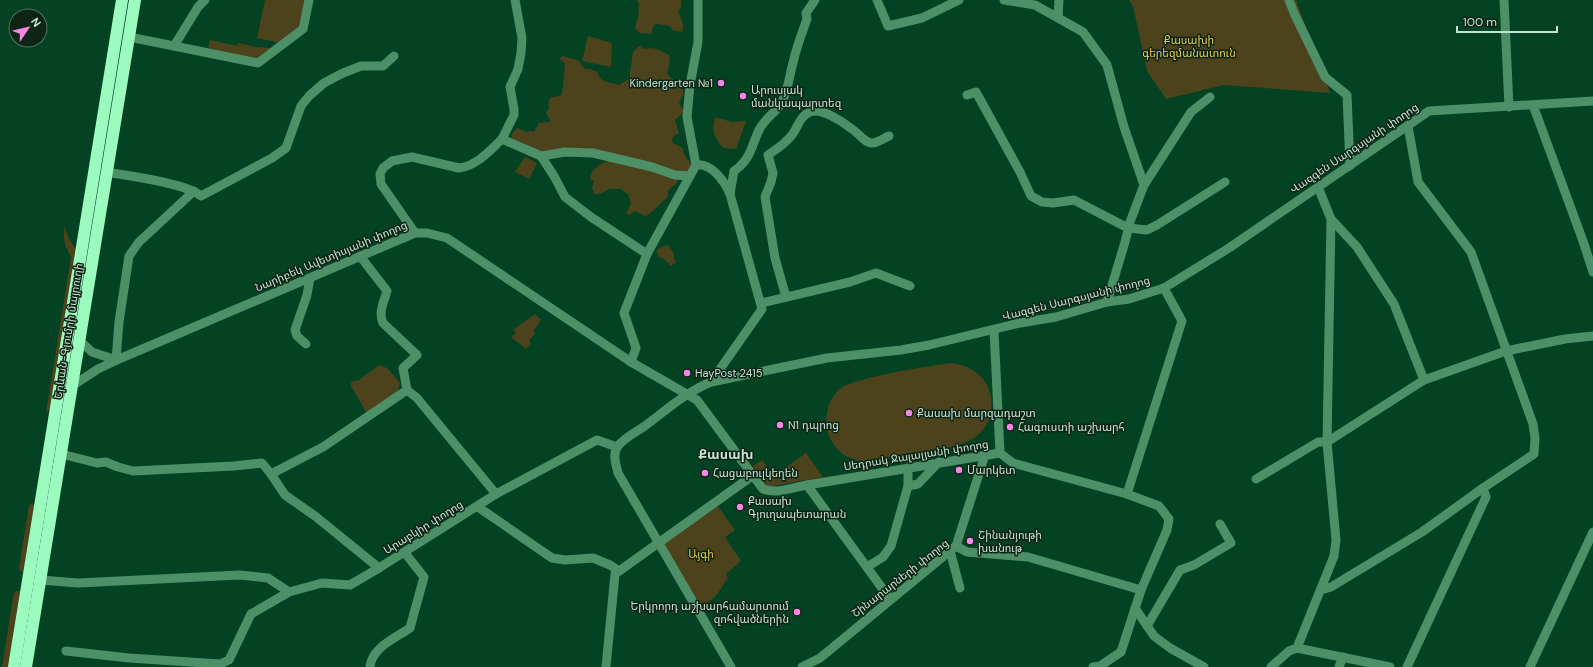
<svg xmlns="http://www.w3.org/2000/svg" width="1593" height="667" font-family="'DM Sans','Noto Sans Armenian',sans-serif">
	<style>
		.green { fill: #4c431c }
		.lines { fill: none; stroke-linecap: round; stroke-linejoin: round }
		.minor { stroke: #4d8f66; stroke-width: 9 }
		.highway { stroke: #9bfabd; stroke-width: 12 }
		.poi-dot { fill: #fc86e4; stroke: #0d2416; stroke-width: 1.5 }
		.labels { text-anchor: middle; dominant-baseline: central; stroke-width: 3; stroke-linejoin: round; paint-order: stroke }
		.park-label { font-size: 11px; fill: #e6c84f; stroke: #0d2416 }
		.poi-label { font-size: 11px; fill: #c7e4d0; stroke: #0d2416; text-anchor: start }
		.street-label { font-size: 11px; fill: #c7e4d0; stroke: #0d2416 }
		.quarter-label { font-size: 13px; font-weight: bold; fill: #c7e4d0; stroke: #0d2416 }
	</style>
	<rect width="100%" height="100%" fill="#034324"/>
	<g class="green">
		<polygon points="265,0 305,0 298,30 281,43 257,38"/>
		<path d="M637,0H681V7L678,11C681,19 685,23 682,32L673,30L670,26L657,24L654,25L651,34L640,33L635,28L639,13L638,9L639,4Z"/>
		<polygon points="1129,0 1296,0 1330,93 1224,85 1166,99 1147,71 1133,6"/>
		<polygon points="588,36 612,43 611,67 582,61"/>
		<polygon points="210,40 237,46 238,43 256,47 271,48 255,59 208,48"/>
		<path d="M639,46L645,49C655,46 660,51 669,55L670,60L667,74L683,90V95L679,103L684,112L675,120L679,133L673,137L672,140L673,143L683,148C683,164 704,161 678,178C678,186 671,186 668,191C667,194 668,196 667,198C659,203 655,211 646,216L635,211L629,215L626,213L631,204L628,194L621,189H610L599,194H594L592,187L594,181L590,179C591,169 599,165 607,161L563,150L539,152L514,140L511,136L515,130L518,128L526,132L530,131L534,132L539,123L551,122L546,113L549,108L548,103L550,98L562,95L565,64L560,59L562,56L578,60L585,69H590L598,72C598,82 610,82 619,85L629,79L633,52Z"/>
		<path d="M715,117L732,122L746,121L736,149L723,148C713,135 712,132 715,117Z"/>
		<polygon points="525,157 537,163 529,179 515,172"/>
		<path d="M65,226C66,237 73,244 78,253L50,409L46,413L71,257C65,246 62,238 65,226Z"/>
		<polygon points="668,245 674,254 674,258 676,262 671,266 663,258 658,257 657,250 663,246"/>
		<polygon points="535,314 541,320 533,331 535,334 529,340 531,344 526,349 511,337 516,333 513,330"/>
		<path d="M952,363C962,365 970,367 977,373C998,390 996,424 974,438C958,449 915,453 895,456C883,459 869,464 856,460C824,452 816,409 841,388C854,378 932,365 952,363Z"/>
		<polygon points="379,365 387,368 400,383 397,394 367,414 351,386 351,382 359,380"/>
		<polygon points="806,453 823,477 774,486 767,486 753,466 762,460 774,476"/>
		<polygon points="31,504 35,505 23,572 20,570 19,568 29,506"/>
		<polygon points="717,505 735,530 725,537 741,561 726,574 728,578 715,597 701,607 659,544"/>
		<polygon points="16,591 21,591 11,667 2,667 13,598 14,593"/>
	</g>
	<g class="lines">
		<g class="minor">
			<polyline points="877,0 888,26 922,18 959,0"/>
			<polyline points="1004,0 1035,5 1083,32 1107,65 1124,127 1144,185"/>
			<polyline points="1289,0 1294,13 1325,77 1347,95 1350,166"/>
			<polyline points="1504,0 1509,107"/>
			<polyline points="1058,18 1059,0"/>
			<polyline points="129,37 174,46 198,7 205,0"/>
			<polyline points="174,46 258,63 303,29 309,0"/>
			<polyline points="967,95 976,92 1020,172 1031,196 1042,202 1053,203 1074,200 1128,228 1147,230 1157,225 1225,182"/>
			<polyline points="1533,105 1583,241 1593,272"/>
			<polyline points="502,139 514,115 514,109 510,87 518,69 521,53 522,38 515,0"/>
			<polyline points="541,156 565,152 593,153 652,167 675,175 690,176"/>
			<path d="M696,165C711,162 725,182 730,194L762,309L711,382"/>
			<polyline points="696,165 687,117 690,85 698,42 698,0"/>
			<path d="M106,172C129,176 185,183 201,196L272,158L286,148L301,106L309,96L324,83L343,73L361,66H383L394,56"/>
			<path d="M730,194L734,171C751,159 751,147 759,130C765,118 775,113 781,104C788,91 789,77 793,63C796,48 802,33 807,19L806,13L815,0"/>
			<polyline points="1331,219 1357,247 1394,304 1424,380"/>
			<path d="M415,233L381,184L380,174L383,168L392,161L412,157L459,168C475,167 491,150 502,139L541,156L554,176L565,197L591,217L647,254"/>
			<path d="M360,256L387,291C384,301 378,313 383,323L417,355L403,368L407,390L417,398L496,494"/>
			<path d="M786,297L775,258L765,197L771,182L773,173L768,155C777,149 785,144 792,135C798,127 800,116 810,112C821,107 843,122 852,129C857,132 865,143 872,143C877,143 884,138 889,136"/>
			<polyline points="1107,302 1125,242 1130,222 1144,185 1191,112 1210,97"/>
			<polyline points="761,303 850,282 876,273 910,286"/>
			<polyline points="994,330 1000,453"/>
			<polyline points="79,340 92,352 116,360"/>
			<polyline points="306,344 297,336 295,330 307,295 310,278"/>
			<polyline points="116,360 119,322 129,256 139,242 194,191"/>
			<polyline points="631,362 636,348 624,313 647,254 696,165"/>
			<path d="M72,386L98,369L119,359L415,233H427L447,238L631,362L697,400L763,489C777,494 792,488 807,485L1000,453L1013,463L1127,494L1159,506L1169,519L1167,530L1141,590L1121,652L1100,666L1093,667"/>
			<polyline points="61,454 97,463 106,462 118,467 133,471 234,466 262,463 271,474 285,495 315,516 379,568 496,494 597,440 617,447"/>
			<polyline points="271,474 323,447 407,390"/>
			<polyline points="1256,479 1318,442 1327,442 1424,380 1506,351 1565,339 1593,336"/>
			<polyline points="807,485 890,599"/>
			<polyline points="908,486 918,484 939,462"/>
			<polyline points="1127,494 1182,321 1164,288"/>
			<polyline points="478,507 552,558 565,560 593,558 610,565 619,571"/>
			<polyline points="956,546 967,552 1028,557 1141,590"/>
			<polyline points="956,546 985,455"/>
			<polyline points="950,551 960,588"/>
			<polyline points="867,567 883,557 891,546 908,486 908,468"/>
			<polyline points="40,580 78,583 240,575 268,578 289,592 322,583 350,585 379,568"/>
			<polyline points="1321,590 1331,587 1422,532 1483,488 1534,454 1535,438 1533,424 1471,252 1418,182 1408,126"/>
			<polyline points="1135,608 1154,636 1170,648 1204,667"/>
			<polyline points="1147,626 1180,570 1194,565 1231,543 1220,524"/>
			<polyline points="1297,648 1334,556 1336,540 1327,442 1331,219 1318,187"/>
			<polyline points="66,651 129,658 220,664 229,660 251,614 289,592"/>
			<path d="M370,667C372,647 396,638 410,628L424,577L405,553"/>
			<polyline points="606,667 615,574 752,476"/>
			<path d="M731,667L618,473C616,464 612,454 618,446C623,439 634,433 642,428C664,412 686,392 711,382L827,358L901,350L929,345L1020,323L1056,317L1107,302L1129,299L1164,288L1229,248L1429,111L1593,101"/>
			<polyline points="802,667 820,658 956,546"/>
			<polyline points="1271,667 1289,651 1297,648 1390,667"/>
			<polyline points="1339,667 1343,657"/>
			<polyline points="1407,667 1486,497 1483,488"/>
			<polyline points="1530,667 1593,532"/>
		</g>
		<g class="highway">
			<polyline points="14,667 122,0"/>
			<polyline points="26,667 135,0"/>
		</g>
	</g>
	<g class="poi-dot">
		<circle cx="721" cy="83" r="4"/>
		<circle cx="743" cy="96" r="4"/>
		<circle cx="687" cy="373" r="4"/>
		<circle cx="909" cy="413" r="4"/>
		<circle cx="780" cy="425" r="4"/>
		<circle cx="1010" cy="427" r="4"/>
		<circle cx="959" cy="470" r="4"/>
		<circle cx="705" cy="473" r="4"/>
		<circle cx="740" cy="507" r="4"/>
		<circle cx="970" cy="541" r="4"/>
		<circle cx="797" cy="612" r="4"/>
	</g>
	<g class="labels">
		<g class="park-label">
			<text x="1189" y="40">Քասախի<tspan x="1189" dy="13">գերեզմանատուն</tspan></text>
			<text x="701" y="554">Այգի</text>
		</g>
		<g class="poi-label">
			<text x="713" y="83" text-anchor="end">Kindergarten №1</text>
			<text x="751" y="90">Արուսյակ<tspan x="751" dy="13">մանկապարտեզ</tspan></text>
			<text x="695" y="373">HayPost 2415</text>
			<text x="917" y="413">Քասախ մարզադաշտ</text>
			<text x="788" y="425">N1 դպրոց</text>
			<text x="1018" y="427">Հագուստի աշխարհ</text>
			<text x="967" y="470">Մարկետ</text>
			<text x="713" y="473">Հացաբուլկեղեն</text>
			<text x="748" y="501">Քասախ<tspan x="748" dy="13">Գյուղապետարան</tspan></text>
			<text x="978" y="535">Շինանյութի<tspan x="978" dy="13">խանութ</tspan></text>
			<text x="789" y="606" text-anchor="end">Երկրորդ աշխարհամարտում<tspan x="789" dy="13">զոհվածներին</tspan></text>
		</g>
		<g class="street-label">
			<text transform="translate(1354 148) rotate(-34)">Վազգեն Սարգսյանի փողոց</text>
			<text transform="translate(331 256) rotate(-23)">Նարիբեկ Ավետիսյանի փողոց</text>
			<text transform="translate(1076 298) rotate(-14)">Վազգեն Սարգսյանի փողոց</text>
			<text transform="translate(68 331) rotate(-81)">Երևան-Գյումրի մայրուղի</text>
			<text transform="translate(916 455) rotate(-9)">Սեդրակ Ջալալյանի փողոց</text>
			<text transform="translate(423 527) rotate(-32)">Արաբկիր փողոց</text>
			<text transform="translate(900 578) rotate(-38)">Շինարարների փողոց</text>
		</g>
		<g class="quarter-label">
			<text x="726" y="454">Քասախ</text>
		</g>
	</g>
	<g transform="translate(28 28) rotate(55)"><circle r="19" fill="#0d2416" stroke="#577160"/>
	<path d="M0-3L7 15L0 10L-7 15Z" fill="#fc86e4"/>
	<text y="-6" font-size="11" font-weight="bold" text-anchor="middle" fill="#c7e4d0">N</text>
	</g>
	<path d="M1457 26v6h100v-6" fill="none" stroke="#c7e4d0" stroke-width="2"/>
	<text x="1463" y="26" font-size="12" fill="#c7e4d0" stroke="#0d2416" stroke-width="3" paint-order="stroke">100 m</text>
</svg>
